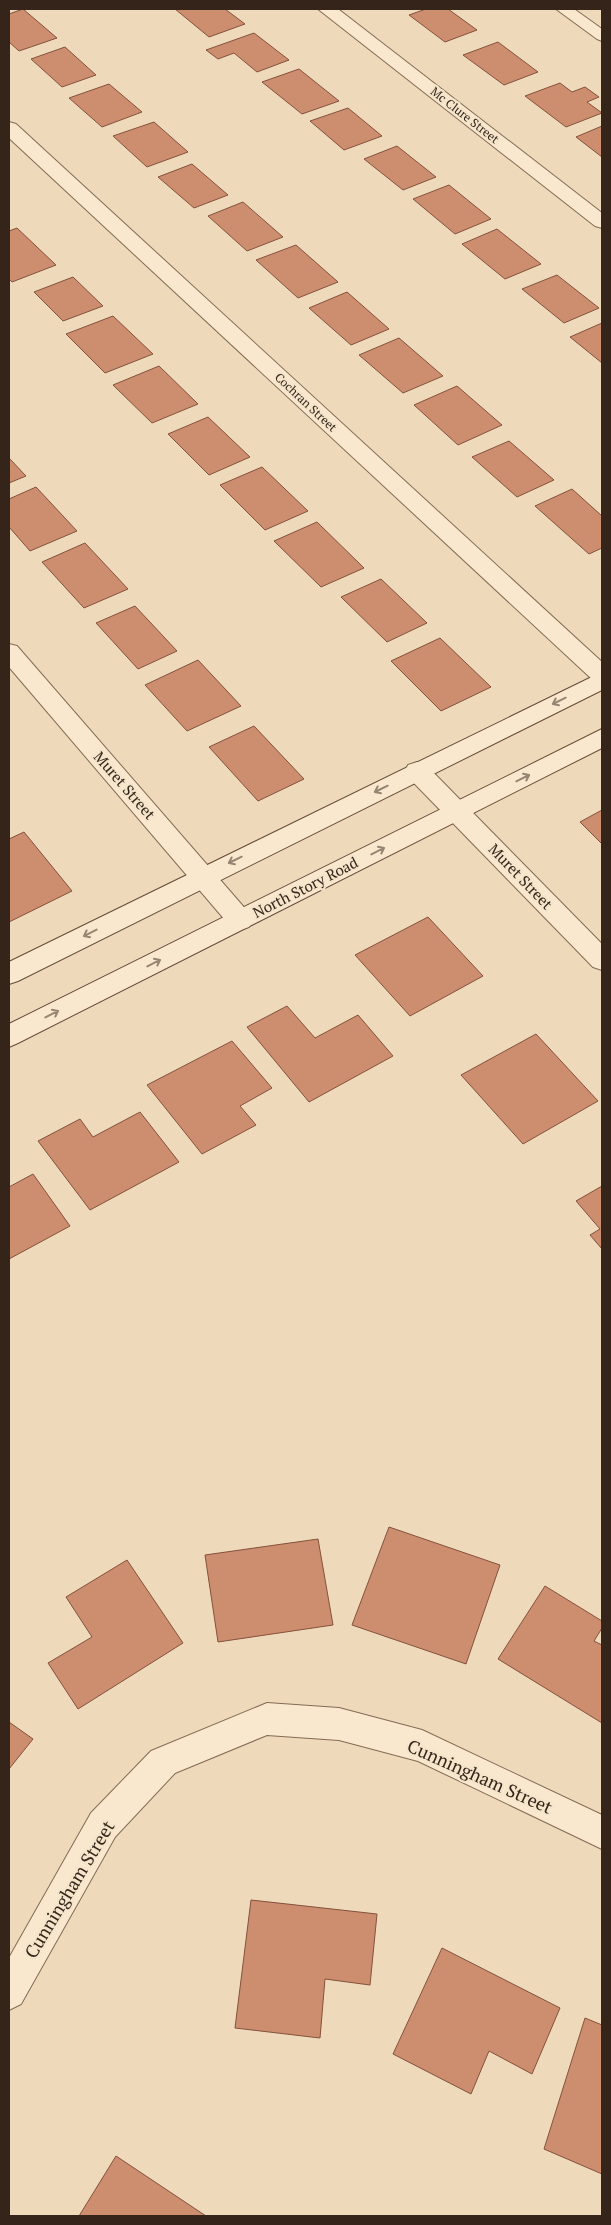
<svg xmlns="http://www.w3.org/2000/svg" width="611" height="2225" font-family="'PT Serif',serif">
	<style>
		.building { fill: #cd8e70; stroke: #84513b }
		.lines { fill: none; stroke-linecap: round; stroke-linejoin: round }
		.lane-casing { stroke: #856a55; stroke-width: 2 }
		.street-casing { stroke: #856a55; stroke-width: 2 }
		.secondary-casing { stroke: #674b39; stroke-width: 2 }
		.lane { fill: #f9e8ce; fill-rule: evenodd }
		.street { fill: #f9e8ce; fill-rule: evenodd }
		.secondary { fill: #f9e8ce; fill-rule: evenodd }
		.oneway { stroke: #968674 }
		.labels { text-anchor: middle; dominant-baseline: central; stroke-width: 4.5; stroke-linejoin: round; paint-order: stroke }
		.far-street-label { font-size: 12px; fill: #34241a; stroke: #f5e5cb }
		.street-label { font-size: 15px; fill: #34241a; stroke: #f5e5cb }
		.near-street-label { font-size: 18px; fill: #34241a; stroke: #f5e5cb }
	</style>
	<rect width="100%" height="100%" fill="#eedabb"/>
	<g class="building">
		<polygon points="23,9 57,38 19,51 9,42 9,14"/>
		<polygon points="175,9 225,9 245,24 209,37"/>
		<polygon points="426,9 448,9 477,30 445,42 409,15"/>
		<polygon points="254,33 289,60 257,72 234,53 218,59 206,50"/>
		<polygon points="498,42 538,72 504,85 463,55"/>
		<polygon points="65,47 96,75 62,87 31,59"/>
		<polygon points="299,69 339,101 302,114 262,82"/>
		<polygon points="560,83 572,92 585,87 599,97 587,102 602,113 566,127 525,96"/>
		<polygon points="109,84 142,112 102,127 69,98"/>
		<polygon points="348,108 382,136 344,150 310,121"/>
		<polygon points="154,122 188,152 147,167 113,136"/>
		<polygon points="602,126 602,157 576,137"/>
		<polygon points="397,146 436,177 403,190 364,159"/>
		<polygon points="192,164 228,195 194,208 158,177"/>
		<polygon points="449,185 491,219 455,234 413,199"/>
		<polygon points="243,202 283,237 247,251 208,216"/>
		<polygon points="17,228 56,265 12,282 9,279 9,231"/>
		<polygon points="497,229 541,264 505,279 462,244"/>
		<polygon points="296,245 338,282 298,298 256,260"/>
		<polygon points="557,275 599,308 564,323 522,289"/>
		<polygon points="73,277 103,306 63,321 34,292"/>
		<polygon points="347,292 389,329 351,345 309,308"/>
		<polygon points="113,316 153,354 105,373 66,334"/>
		<polygon points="602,323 602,363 570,337"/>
		<polygon points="399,338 443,376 403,393 359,355"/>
		<polygon points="159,366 198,404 152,423 113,385"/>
		<polygon points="457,386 502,425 458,445 414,405"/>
		<polygon points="208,417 250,457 209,475 168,434"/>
		<polygon points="509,441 554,480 517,497 472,457"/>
		<polygon points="9,458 26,476 9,483"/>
		<polygon points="262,467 308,511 265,530 220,485"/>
		<polygon points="36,487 77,531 30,551 9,527 9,499"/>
		<polygon points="572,489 602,516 602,548 589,554 535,506"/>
		<polygon points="317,522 364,568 321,587 274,541"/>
		<polygon points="85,543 128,589 84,608 42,562"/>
		<polygon points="381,579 427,623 387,642 341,597"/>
		<polygon points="135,606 177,651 138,669 96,623"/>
		<polygon points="440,638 491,687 441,711 391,661"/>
		<polygon points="198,660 241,706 187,731 145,685"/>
		<polygon points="254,726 304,779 258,801 209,747"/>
		<polygon points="602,810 602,844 580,822"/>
		<polygon points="24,832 72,891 9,922 9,839"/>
		<polygon points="428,917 483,976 410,1016 355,955"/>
		<polygon points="287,1006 315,1038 358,1015 393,1056 309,1102 247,1027"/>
		<polygon points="536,1034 598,1101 523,1144 461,1075"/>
		<polygon points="232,1041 272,1088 240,1106 256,1125 202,1154 147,1085"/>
		<polygon points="140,1112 179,1162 90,1210 38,1141 80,1119 93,1137"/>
		<polygon points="33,1174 70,1226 9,1259 9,1187"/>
		<polygon points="602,1186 602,1249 590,1235 600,1229 576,1201"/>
		<polygon points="389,1527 500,1565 466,1664 352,1625"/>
		<polygon points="318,1539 333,1625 218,1642 205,1555"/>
		<polygon points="127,1560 183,1643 78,1709 48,1663 92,1637 66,1597"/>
		<polygon points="545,1586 602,1621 602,1628 594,1641 602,1645 602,1723 498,1659"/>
		<polygon points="9,1722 33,1739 9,1769"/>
		<polygon points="251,1900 377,1914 370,1985 325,1979 320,2038 235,2028"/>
		<polygon points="442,1948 560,2008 532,2074 489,2051 471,2094 393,2054"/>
		<polygon points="585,2018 602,2025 602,2174 544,2149"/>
		<polygon points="116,2156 206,2216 79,2216"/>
	</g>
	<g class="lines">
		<g class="lane-casing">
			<polygon id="lane" points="556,9 574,9 602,29 602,41 597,39"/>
		</g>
		<g class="street-casing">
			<g id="street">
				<polygon points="318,9 338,9 602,213 602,228 595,226"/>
				<polygon points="9,122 16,124 602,662 602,683 594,681 9,138"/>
				<polygon points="9,644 17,646 249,913 253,920 249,927 240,930 231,927 9,667"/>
				<polygon points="417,762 426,765 602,944 602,970 593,967 408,777 405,771 408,765"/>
				<polygon points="267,1703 339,1708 422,1730 602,1815 602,1849 418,1761 339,1740 267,1735 175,1773 115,1837 21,2004 9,2010 9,1958 91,1813 151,1751"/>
			</g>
		</g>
		<g class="secondary-casing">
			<g id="secondary">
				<polygon points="602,672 602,690 18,981 9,984 9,962"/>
				<polygon points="602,729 602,748 18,1043 9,1047 9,1024"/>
			</g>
		</g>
		<use href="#lane" class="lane"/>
		<use href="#street" class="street"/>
		<use href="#secondary" class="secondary"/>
	</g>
	<defs><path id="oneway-shaft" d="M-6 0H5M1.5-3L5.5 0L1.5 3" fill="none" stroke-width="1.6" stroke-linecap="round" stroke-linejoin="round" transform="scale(1.25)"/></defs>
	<g class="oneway">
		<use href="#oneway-shaft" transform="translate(559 701) rotate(154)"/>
		<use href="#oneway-shaft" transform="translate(523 778) rotate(-26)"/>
		<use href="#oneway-shaft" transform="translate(381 789) rotate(154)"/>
		<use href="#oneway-shaft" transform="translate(378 851) rotate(-27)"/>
		<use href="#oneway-shaft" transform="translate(235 860) rotate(154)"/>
		<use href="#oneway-shaft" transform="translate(90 933) rotate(153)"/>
		<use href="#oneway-shaft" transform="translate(154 963) rotate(-27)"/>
		<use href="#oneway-shaft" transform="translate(52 1014) rotate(-27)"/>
	</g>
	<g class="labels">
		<g class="far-street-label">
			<text transform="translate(465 115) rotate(38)">Mc Clure Street</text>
			<text transform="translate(306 402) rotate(43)">Cochran Street</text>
		</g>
		<g class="street-label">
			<text transform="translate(125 785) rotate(49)">Muret Street</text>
			<text transform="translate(521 876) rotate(46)">Muret Street</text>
			<text transform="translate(305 887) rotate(-27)">North Story Road</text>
		</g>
		<g class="near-street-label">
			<text transform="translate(480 1776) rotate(24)">Cunningham Street</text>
			<text transform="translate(69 1889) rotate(-59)">Cunningham Street</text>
		</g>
	</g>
	<rect width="611" height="2225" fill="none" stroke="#34241a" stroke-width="20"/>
</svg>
